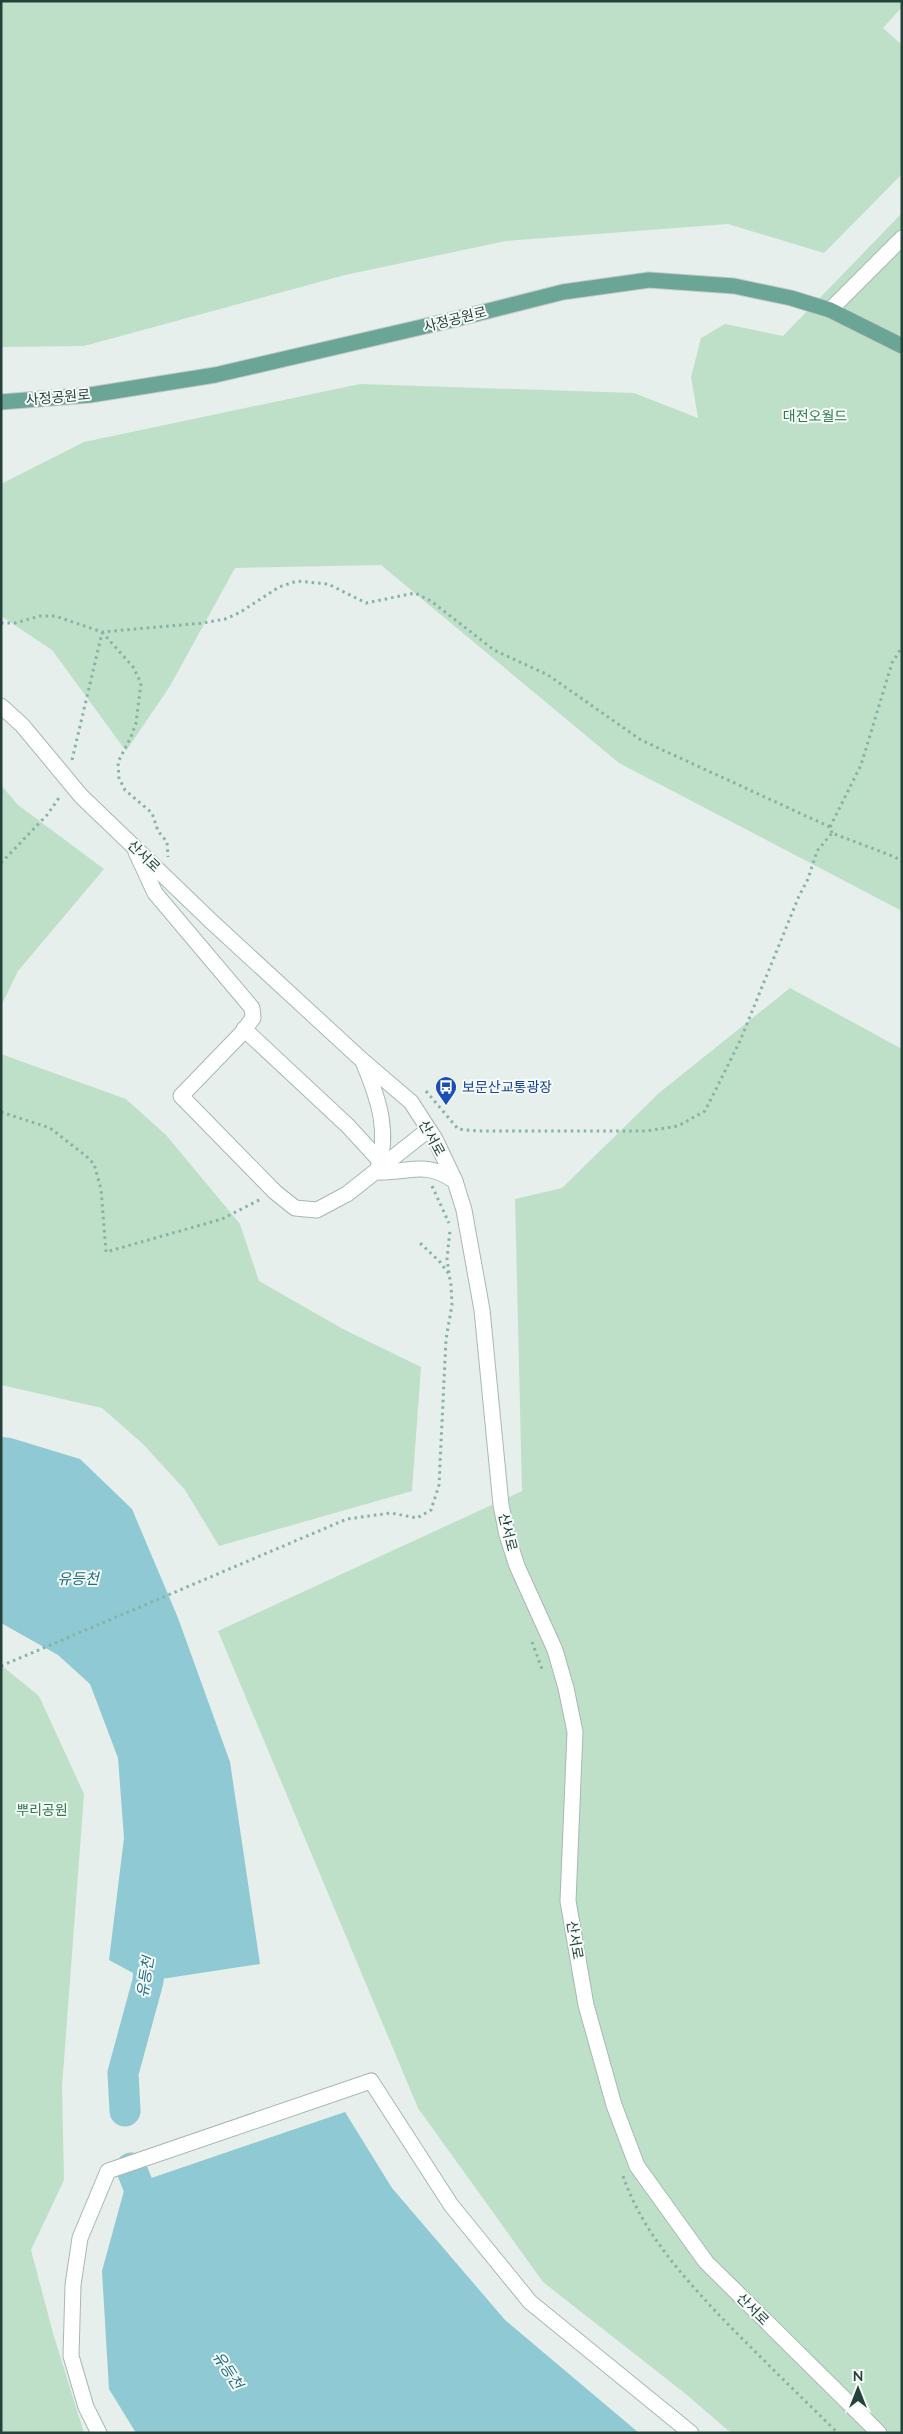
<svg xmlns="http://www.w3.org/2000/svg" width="903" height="2434" font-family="Mulish,'Noto Sans KR',sans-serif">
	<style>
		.green { fill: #bfe0c8 }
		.water { fill: #8ec9d4 }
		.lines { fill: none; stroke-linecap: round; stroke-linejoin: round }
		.river { stroke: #8ec9d4; stroke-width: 31 }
		.minor-casing { stroke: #a8b8b2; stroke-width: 17 }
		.major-casing { stroke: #c2cac8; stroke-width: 17 }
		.path { stroke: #86b3a5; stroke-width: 3; stroke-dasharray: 2.5 4; stroke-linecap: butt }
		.minor { stroke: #fff; stroke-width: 15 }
		.major { stroke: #6aa596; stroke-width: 15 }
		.labels { text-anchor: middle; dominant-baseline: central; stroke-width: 4; stroke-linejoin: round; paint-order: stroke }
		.street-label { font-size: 14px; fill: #24423a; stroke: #f7fbf9 }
		.park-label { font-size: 14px; fill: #2d7a4b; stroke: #f7fbf9 }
		.transit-label { font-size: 14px; fill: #164399; stroke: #f7fbf9; text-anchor: start }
		.water-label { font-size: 15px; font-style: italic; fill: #1c6f80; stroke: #f7fbf9 }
	</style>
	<rect width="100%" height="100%" fill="#e6efeb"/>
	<g class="green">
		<polygon points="1,1 902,1 902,7 883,28 902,45 902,174 824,253 728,224 506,241 345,275 84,346 1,347"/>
		<polygon points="902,213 902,911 619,763 381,565 235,568 170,686 126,751 52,650 1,616 1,484 84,442 360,384 634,393 698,418 691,377 701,338 725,324 783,336"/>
		<polygon points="1,785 18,805 104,869 18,971 1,1006"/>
		<polygon points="790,988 902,1049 902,2433 731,2433 687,2395 543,2282 418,2108 218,1631 522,1491 515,1199 562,1188 659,1093"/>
		<polygon points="1,1054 126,1099 166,1135 240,1224 259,1281 343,1329 421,1367 412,1491 219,1546 185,1490 143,1444 102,1408 1,1385"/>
		<polygon points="1,1665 39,1696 84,1794 62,2087 64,2180 31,2250 53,2333 84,2433 1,2433"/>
	</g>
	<g class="water">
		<polygon points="1,1437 11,1438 80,1459 132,1509 178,1618 230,1762 260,1964 148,1981 109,1960 124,1838 118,1758 90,1684 58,1655 1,1623"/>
		<polygon points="345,2112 392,2188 505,2320 639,2433 136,2433 109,2389 102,2271 125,2187"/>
	</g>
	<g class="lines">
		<g class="river">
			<polyline points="125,2111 123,2073 148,1981 151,1938"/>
			<polyline points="131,2168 153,2222"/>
		</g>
		<g class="minor-casing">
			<g id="minor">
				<polyline points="830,310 902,238"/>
				<polyline points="1,706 22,725 81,796 212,922 363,1061 411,1102 435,1139 455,1181 464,1210 482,1310 501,1505 507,1535 517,1566 555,1650 566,1688 575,1732 568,1901 586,2005 614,2105 637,2166 706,2262 879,2433"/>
				<polyline points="136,852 155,893 252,1008 253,1018 241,1034 181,1096 275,1192 295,1208 317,1210 347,1194 428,1130"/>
				<polyline points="244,1029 348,1126 381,1162"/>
				<path d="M364,1064C379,1100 390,1133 377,1172C411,1173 424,1160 455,1181"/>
				<polyline points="99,2433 86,2407 71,2356 73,2285 80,2238 108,2171 371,2081 451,2205 530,2302 691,2433"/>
			</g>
		</g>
		<g class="major-casing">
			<polyline id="major" points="1,402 90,395 215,375 456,319 563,292 649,280 734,286 791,298 830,310 902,346"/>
		</g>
		<g class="path">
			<polyline points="1,623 15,623 40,616 55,616 102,632 203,623 225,619 239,613 279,587 297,581 328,584 366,603 415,593 431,601 494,650 548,675 641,740 830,827 832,833"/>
			<polyline points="102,632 133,667 141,683 136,723 131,737 118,762 119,778 125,790 152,813 158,831 167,842 168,857"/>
			<polyline points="72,760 102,633"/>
			<polyline points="830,827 861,765 892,663 902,647"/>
			<polyline points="1,863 47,815 61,795"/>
			<polyline points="426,1091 458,1129 477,1131 646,1131 678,1126 705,1111 740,1041 799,896 808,879 817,851 832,833 895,857 902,862"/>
			<polyline points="1,1112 50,1128 86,1156 94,1164 101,1189 106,1252 222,1219 261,1199"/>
			<polyline points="432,1186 449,1223"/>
			<polyline points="449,1273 447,1259 450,1230"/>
			<polyline points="532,1642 542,1669"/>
			<polyline points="1,1666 347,1519 391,1513 417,1518 431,1510 439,1485 446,1339 452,1305 451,1285 449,1274 440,1262 418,1241"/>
			<path d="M623,2176C642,2231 680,2273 719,2315C758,2355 798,2394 838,2433"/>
		</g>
		<use href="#minor" class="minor"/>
		<use href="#major" class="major"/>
	</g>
	<defs>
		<g id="bus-pin" transform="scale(1.125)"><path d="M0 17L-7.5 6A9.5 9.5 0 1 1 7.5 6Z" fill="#1a4fb4" stroke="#f7fbf9"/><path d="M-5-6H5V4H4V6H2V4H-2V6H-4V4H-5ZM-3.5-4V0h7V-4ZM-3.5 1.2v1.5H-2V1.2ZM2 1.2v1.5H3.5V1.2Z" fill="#fff"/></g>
	</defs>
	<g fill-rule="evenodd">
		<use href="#bus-pin" x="446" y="1087"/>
	</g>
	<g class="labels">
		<g class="street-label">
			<text transform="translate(455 319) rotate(-14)">사정공원로</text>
			<text transform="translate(58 397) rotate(-5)">사정공원로</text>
			<text transform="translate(144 856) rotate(44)">산서로</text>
			<text transform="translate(432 1138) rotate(61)">산서로</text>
			<text transform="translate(508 1532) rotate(76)">산서로</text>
			<text transform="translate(575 1940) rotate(80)">산서로</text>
			<text transform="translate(753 2309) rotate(45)">산서로</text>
		</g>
		<g class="park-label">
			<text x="815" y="416">대전오월드</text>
			<text x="42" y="1810">뿌리공원</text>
		</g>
		<g class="transit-label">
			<text x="462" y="1087">보문산교통광장</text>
		</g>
		<g class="water-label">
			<text x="78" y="1578">유등천</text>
			<text transform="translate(145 1977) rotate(-81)">유등천</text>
			<text transform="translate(228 2370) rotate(57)">유등천</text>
		</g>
	</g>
	<rect width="903" height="2434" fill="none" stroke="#24423a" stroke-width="5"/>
	<g transform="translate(858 2389)" stroke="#f7fbf9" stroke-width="4" paint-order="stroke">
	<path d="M0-4L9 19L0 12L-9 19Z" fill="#24423a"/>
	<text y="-8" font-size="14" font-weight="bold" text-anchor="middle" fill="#24423a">N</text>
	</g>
</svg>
